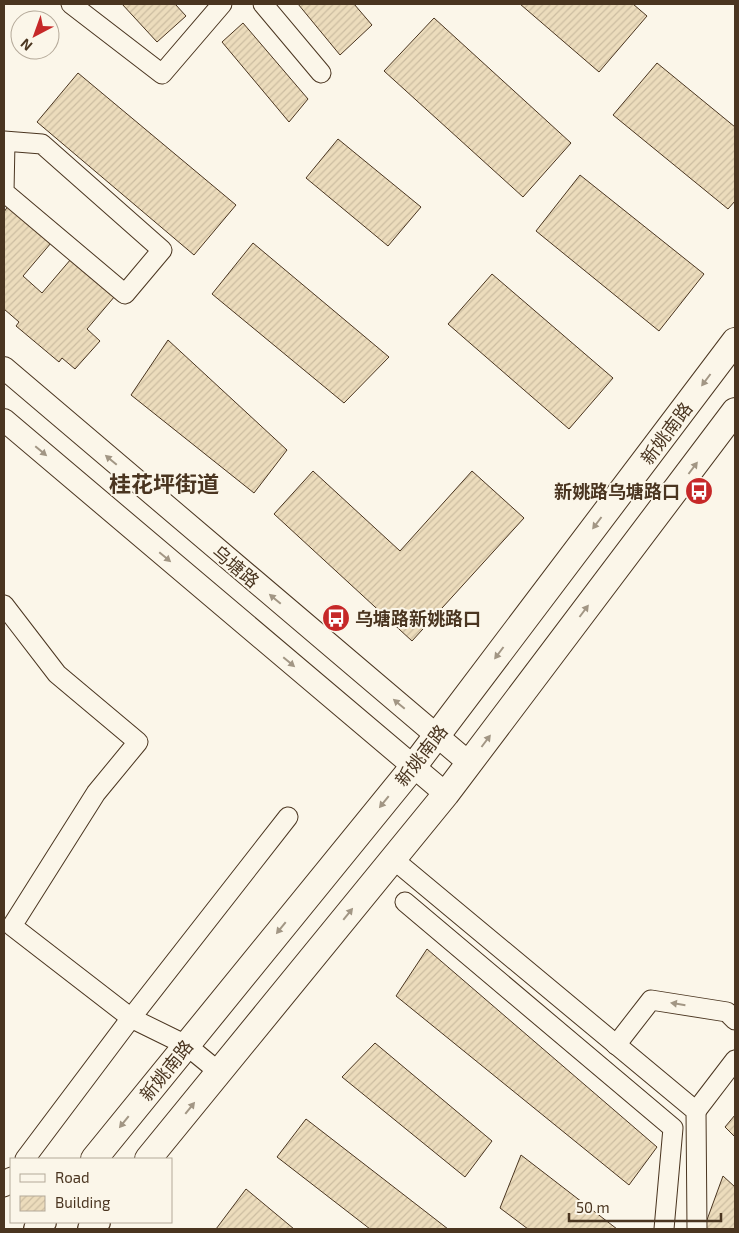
<svg xmlns="http://www.w3.org/2000/svg" width="739" height="1233" font-family="'Exo 2','Noto Sans SC',sans-serif">
	<style>
		.building { fill: url(#building-hatch); stroke: #4a3520 }
		.lines { fill: none; stroke-linecap: round; stroke-linejoin: round }
		.minor-casing { stroke: #4a3520; stroke-width: 21 }
		.tertiary-casing { stroke: #4a3520; stroke-width: 24 }
		.secondary-casing { stroke: #4a3520; stroke-width: 28 }
		.minor { stroke: #fbf6e9; stroke-width: 19 }
		.tertiary { stroke: #fbf6e9; stroke-width: 22 }
		.secondary { stroke: #fbf6e9; stroke-width: 26 }
		.oneway { fill: #a29684 }
		.labels { text-anchor: middle; dominant-baseline: central; stroke-width: 4; stroke-linejoin: round; paint-order: stroke }
		.street-label { font-size: 18px; fill: #4a3520; stroke: #fbf6e9 }
		.poi-label { font-size: 18px; font-weight: bold; fill: #4a3520; stroke: #fbf6e9; text-anchor: end }
		.district-label { font-size: 22px; font-weight: bold; fill: #4a3520; stroke: #fbf6e9 }
	</style>
	<defs>
		<pattern id="building-hatch" width="6" height="6" patternUnits="userSpaceOnUse" patternTransform="scale(1.25)"><rect width="6" height="6" fill="#ecdcbc"/><path d="M-1 1l2-2M0 6l6-6M5 7l2-2" fill="none" stroke="#ccbda1"/></pattern>
	</defs>
	<rect width="100%" height="100%" fill="#fbf6e9"/>
	<g class="building">
		<polygon points="122,4 175,4 186,16 157,42"/>
		<polygon points="298,4 354,4 372,25 340,55"/>
		<polygon points="520,4 633,4 647,16 599,72"/>
		<polygon points="434,18 571,143 523,197 384,71"/>
		<polygon points="243,23 308,99 289,122 222,42"/>
		<polygon points="657,63 735,127 735,201 728,209 613,115"/>
		<polygon points="78,73 236,205 194,255 37,122"/>
		<polygon points="338,139 421,207 388,246 306,178"/>
		<polygon points="580,175 704,274 659,331 536,231"/>
		<polygon points="8,206 51,243 23,276 42,293 71,259 115,296 87,329 100,341 75,369 62,358 59,362 16,326 19,322 4,309 4,212"/>
		<polygon points="253,243 389,357 344,403 212,294"/>
		<polygon points="492,274 613,378 569,429 448,324"/>
		<polygon points="168,340 287,450 254,493 131,395"/>
		<polygon points="313,471 400,551 472,471 524,518 412,641 274,514"/>
		<polygon points="427,949 657,1147 629,1185 396,996"/>
		<polygon points="375,1043 492,1141 465,1177 342,1077"/>
		<polygon points="735,1115 735,1137 725,1127"/>
		<polygon points="306,1119 448,1229 370,1229 277,1157"/>
		<polygon points="521,1155 617,1229 528,1229 500,1208"/>
		<polygon points="723,1176 735,1187 735,1229 706,1229 704,1228"/>
		<polygon points="246,1189 294,1229 216,1229"/>
	</g>
	<g class="lines">
		<g class="minor-casing">
			<g id="minor">
				<polyline points="71,4 162,74 222,4"/>
				<polyline points="263,4 321,73"/>
				<polyline points="4,141 42,144 162,250 125,294 4,192 5,142"/>
				<polyline points="4,605 57,674 138,742 96,793 12,926 131,1018 186,1045 219,1072"/>
				<polyline points="393,859 696,1111 697,1229"/>
				<polyline points="405,902 673,1128 664,1229"/>
				<polyline points="616,1045 651,1000 727,1012 735,1020"/>
				<polyline points="696,1111 735,1060"/>
				<polyline points="25,1159 131,1018 288,817"/>
				<polyline points="4,1187 11,1177"/>
			</g>
		</g>
		<g class="tertiary-casing">
			<g id="tertiary">
				<polyline points="4,368 469,763"/>
				<polyline points="4,420 446,794"/>
			</g>
		</g>
		<g class="secondary-casing">
			<g id="secondary">
				<polyline points="94,1159 413,767 735,341"/>
				<polyline points="148,1159 446,794 735,411"/>
				<polyline points="37,1229 43,1222"/>
				<polyline points="91,1229 97,1222"/>
			</g>
		</g>
		<use href="#minor" class="minor"/>
		<use href="#tertiary" class="tertiary"/>
		<use href="#secondary" class="secondary"/>
	</g>
	<defs><path id="oneway-solid" d="M-6-.8H1V-3.2L6.5 0L1 3.2V.8H-6Z" transform="scale(1.25)"/></defs>
	<g class="oneway">
		<use href="#oneway-solid" transform="translate(706 380) rotate(127)"/>
		<use href="#oneway-solid" transform="translate(41 451) rotate(40)"/>
		<use href="#oneway-solid" transform="translate(111 460) rotate(-140)"/>
		<use href="#oneway-solid" transform="translate(693 468) rotate(-53)"/>
		<use href="#oneway-solid" transform="translate(597 523) rotate(127)"/>
		<use href="#oneway-solid" transform="translate(165 557) rotate(40)"/>
		<use href="#oneway-solid" transform="translate(275 599) rotate(-140)"/>
		<use href="#oneway-solid" transform="translate(584 611) rotate(-53)"/>
		<use href="#oneway-solid" transform="translate(499 653) rotate(127)"/>
		<use href="#oneway-solid" transform="translate(289 662) rotate(40)"/>
		<use href="#oneway-solid" transform="translate(399 704) rotate(-140)"/>
		<use href="#oneway-solid" transform="translate(486 741) rotate(-53)"/>
		<use href="#oneway-solid" transform="translate(384 802) rotate(129)"/>
		<use href="#oneway-solid" transform="translate(348 914) rotate(-51)"/>
		<use href="#oneway-solid" transform="translate(281 928) rotate(129)"/>
		<use href="#oneway-solid" transform="translate(678 1004) rotate(-171)"/>
		<use href="#oneway-solid" transform="translate(190 1108) rotate(-51)"/>
		<use href="#oneway-solid" transform="translate(124 1122) rotate(129)"/>
	</g>
	<defs>
		<g id="bus-disc" transform="scale(1.4375)"><circle r="9.5" fill="#c62828" stroke="#fbf6e9"/><path d="M-5-6H5V4H4V6H2V4H-2V6H-4V4H-5ZM-3.5-4V0h7V-4ZM-3.5 1.2v1.5H-2V1.2ZM2 1.2v1.5H3.5V1.2Z" fill="#fff"/></g>
	</defs>
	<g fill-rule="evenodd">
		<use href="#bus-disc" x="699" y="491"/>
		<use href="#bus-disc" x="336" y="618"/>
	</g>
	<g class="labels">
		<g class="street-label">
			<text transform="translate(666 433) rotate(-53)">新姚南路</text>
			<text transform="translate(236 566) rotate(40)">乌塘路</text>
			<text transform="translate(421 755) rotate(-52)">新姚南路</text>
			<text transform="translate(166 1070) rotate(-51)">新姚南路</text>
		</g>
		<g class="poi-label">
			<text x="680" y="491">新姚路乌塘路口</text>
			<text x="355" y="618" text-anchor="start">乌塘路新姚路口</text>
		</g>
		<g class="district-label">
			<text x="164" y="483">桂花坪街道</text>
		</g>
	</g>
	<rect width="739" height="1233" fill="none" stroke="#4a3520" stroke-width="10"/>
	<rect x="10" y="1158" width="162" height="65" fill="#fbf6e9" stroke="#b4a999"/>
	<rect x="20" y="1174" width="25" height="8" fill="#fbf6e9" stroke="#b4a999"/>
	<text x="55" y="1183" font-size="15" fill="#4a3520">Road</text>
	<rect x="20" y="1196" width="25" height="15" fill="url(#building-hatch)" stroke="#b4a999"/>
	<text x="55" y="1208" font-size="15" fill="#4a3520">Building</text>
	<g transform="translate(35 35) rotate(221)"><circle r="24" fill="#fbf6e9" stroke="#b4a999"/>
	<path d="M0-4L9 19L0 12L-9 19Z" fill="#c62828"/>
	<text y="-8" font-size="14" font-weight="bold" text-anchor="middle" fill="#4a3520">N</text>
	</g>
	<path d="M569 1213v8h152v-8" fill="none" stroke="#4a3520" stroke-width="2.5"/>
	<text x="576" y="1213" font-size="15" fill="#4a3520" stroke="#fbf6e9" stroke-width="4" paint-order="stroke">50 m</text>
</svg>
